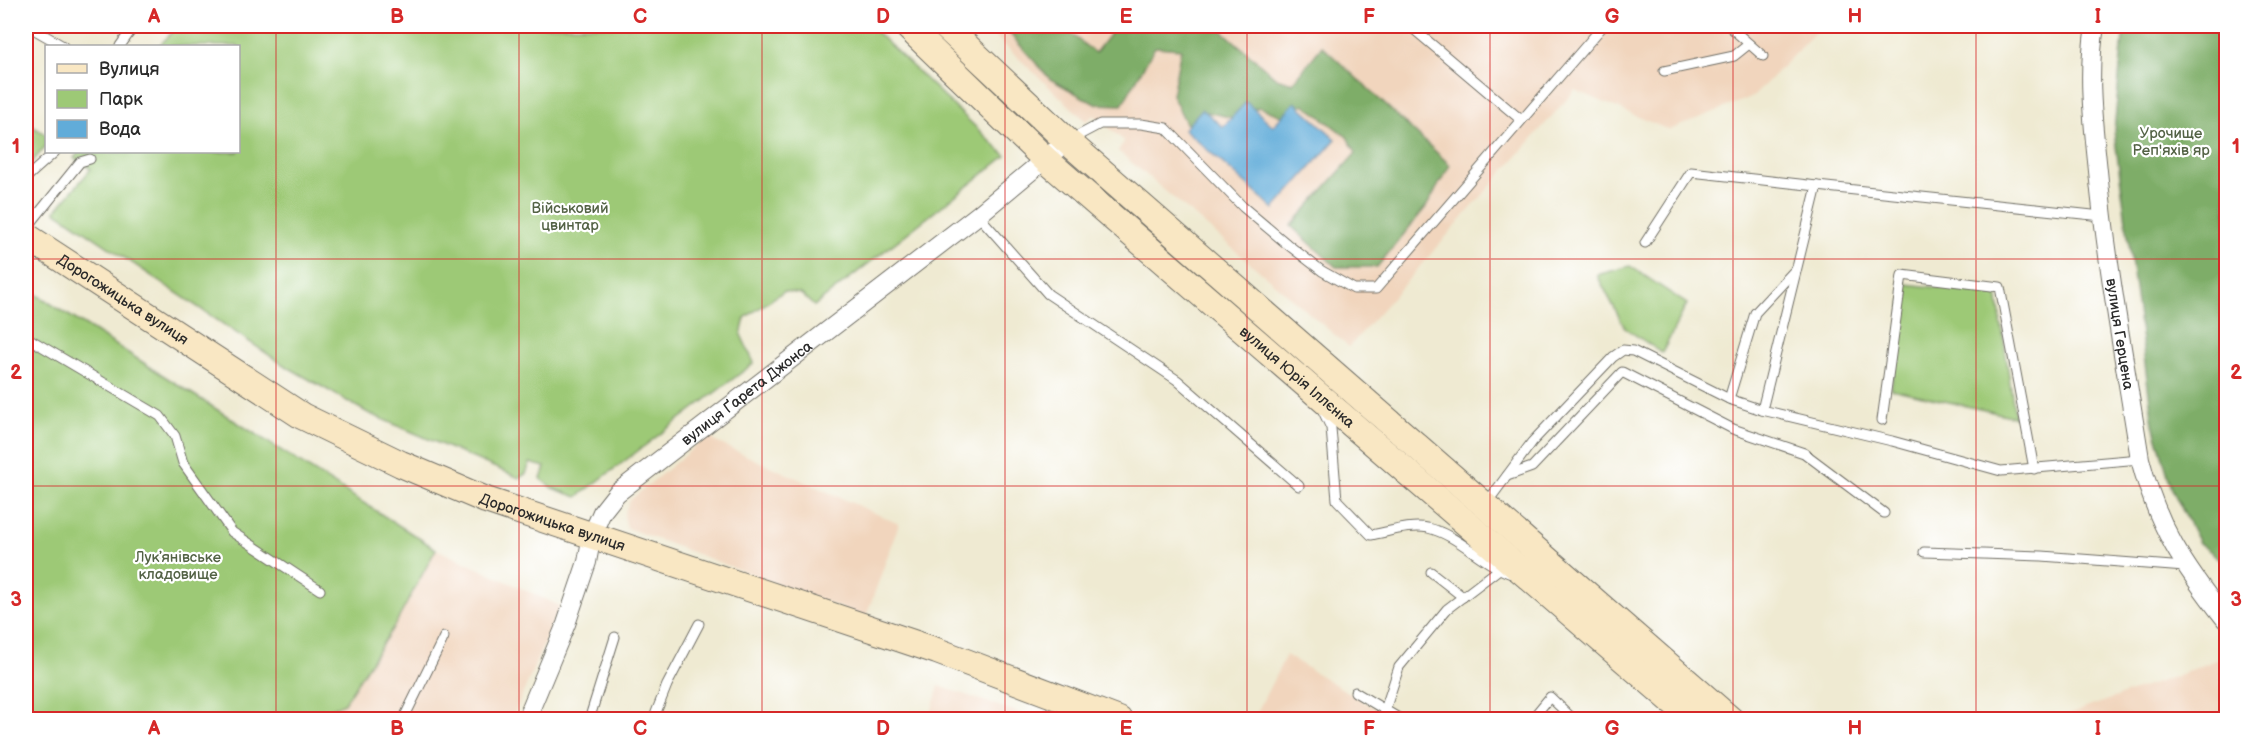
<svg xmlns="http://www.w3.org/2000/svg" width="2252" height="745" font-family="'Balsamiq Sans',sans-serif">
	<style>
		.built { fill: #f1d5bd }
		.green { fill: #9dc976; stroke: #647a50; stroke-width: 1.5 }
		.forest { fill: #7ead67; stroke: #546c49; stroke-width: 1.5 }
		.water { fill: #61acd9; stroke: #466c82; stroke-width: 1.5 }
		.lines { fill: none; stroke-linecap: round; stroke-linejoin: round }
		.lane-casing { stroke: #706e65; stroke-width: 11 }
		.street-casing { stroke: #706e65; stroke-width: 20 }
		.secondary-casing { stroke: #706e65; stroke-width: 28 }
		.lane { stroke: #fff; stroke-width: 9 }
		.street { stroke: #fff; stroke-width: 18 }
		.secondary { stroke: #f9e7c3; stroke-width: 26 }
		.grid { fill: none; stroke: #d62828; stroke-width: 1.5; stroke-opacity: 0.55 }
		.labels { text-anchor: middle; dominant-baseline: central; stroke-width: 4.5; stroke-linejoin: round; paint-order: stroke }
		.park-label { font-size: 15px; fill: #536245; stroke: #fff }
		.street-label { font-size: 15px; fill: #2b2b2b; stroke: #fff }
		.neatline { fill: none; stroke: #d62828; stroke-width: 2 }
		.grid-label { font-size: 20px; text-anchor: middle; font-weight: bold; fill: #d62828 }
	</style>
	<rect width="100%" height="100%" fill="#fff"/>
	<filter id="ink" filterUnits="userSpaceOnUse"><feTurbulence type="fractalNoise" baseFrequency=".0167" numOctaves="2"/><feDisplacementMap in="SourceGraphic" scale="12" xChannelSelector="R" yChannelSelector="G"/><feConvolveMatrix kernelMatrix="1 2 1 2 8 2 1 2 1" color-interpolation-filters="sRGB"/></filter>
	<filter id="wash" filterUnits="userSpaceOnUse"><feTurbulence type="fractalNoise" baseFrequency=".008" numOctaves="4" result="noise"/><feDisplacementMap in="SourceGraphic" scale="24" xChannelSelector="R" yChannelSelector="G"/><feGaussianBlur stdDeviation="1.35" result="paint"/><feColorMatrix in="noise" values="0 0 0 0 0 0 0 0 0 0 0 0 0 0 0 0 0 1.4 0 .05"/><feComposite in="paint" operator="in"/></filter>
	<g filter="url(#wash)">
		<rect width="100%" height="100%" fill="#efead2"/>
		<g class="built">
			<polygon points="984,26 1821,26 1754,96 1669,130 1575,90 1349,347 1118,151 1124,141 1094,115 1086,121"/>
			<polygon points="709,435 716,442 899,524 866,617 627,528 624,515 629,501"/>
			<polygon points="436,549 560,606 512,719 310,720 344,703 396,623"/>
			<polygon points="1286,655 1379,711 1376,719 1253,720"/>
			<polygon points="2226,656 2226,719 2055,719 2176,676"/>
			<polygon points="939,686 1037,719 929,719"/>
		</g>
		<g class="green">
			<polygon points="178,26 870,26 1006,156 814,306 801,294 784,291 745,318 741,335 754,363 577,497 552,488 541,479 545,467 530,463 526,474 519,478 368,413 284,365 55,211 91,169 74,158 79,152 238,152 238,46 159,46"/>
			<polygon points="26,122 46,135 46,146 26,169"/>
			<polygon points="1630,266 1687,304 1662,353 1625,328 1597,275"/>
			<polygon points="1905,284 1997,294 2015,417 1891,389"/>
			<polygon points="26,288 436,549 396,623 344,703 310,719 26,719"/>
		</g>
		<g class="forest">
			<polygon points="1003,26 1061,26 1095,53 1113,30 1111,26 1217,26 1276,78 1293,83 1322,46 1450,165 1426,207 1377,267 1336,267 1291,226 1356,153 1347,137 1304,104 1284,117 1259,107 1233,118 1207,112 1187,125 1172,95 1181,49 1155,47 1122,105 1095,104 1050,79"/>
			<polygon points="2124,26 2226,26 2226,563 2199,543 2172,489 2153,424 2114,131"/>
		</g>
		<polygon class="water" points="1246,102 1273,126 1295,102 1336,139 1274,209 1184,129 1202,109 1223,127"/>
	</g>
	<g filter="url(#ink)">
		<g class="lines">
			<g class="lane-casing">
				<g id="lane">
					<polyline points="28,26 63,46"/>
					<polyline points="1410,26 1520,119"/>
					<polyline points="1729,26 1763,56"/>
					<polyline points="120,46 134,26"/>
					<polyline points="1664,71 1734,56 1749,44"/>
					<polyline points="1068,141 1100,124 1141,124 1166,128 1243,207 1287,244 1322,271 1354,289 1376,289 1603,26"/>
					<polyline points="26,178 55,152"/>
					<polyline points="978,215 1048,294 1177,380 1299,486"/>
					<polyline points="26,229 80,162 90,159"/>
					<polyline points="1645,243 1691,172 1817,186"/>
					<polyline points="26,337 160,416 175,436 183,463 232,532 320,590"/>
					<polyline points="1729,399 1755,313 1795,270"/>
					<path d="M1322,409L1331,428L1337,500L1371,535C1388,532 1412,524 1428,528C1459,535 1483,565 1514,575"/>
					<polyline points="1762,410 1892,441 2001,471 2140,459"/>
					<polyline points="1882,420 1902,275 2000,287 2034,469"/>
					<polyline points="1507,476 1532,467 1622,372 1733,429 1804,453 1884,513"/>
					<polyline points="1486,504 1532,442 1613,357 1623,350 1633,351 1729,399 1762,410 1817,186 2102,216"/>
					<polyline points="1924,552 2042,556 2185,567"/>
					<polyline points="1431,572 1463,597"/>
					<polyline points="1355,692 1402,720"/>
					<polyline points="1385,710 1399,667 1447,609 1498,570"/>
					<polyline points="403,720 444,637"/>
					<polyline points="589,720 615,637"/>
					<polyline points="653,720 667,685 699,624"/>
					<polyline points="1531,720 1550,697 1574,720"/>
				</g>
			</g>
			<g class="street-casing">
				<g id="street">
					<path id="s1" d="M2095,26C2087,74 2093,122 2098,171C2107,267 2125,363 2140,459C2158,528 2183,565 2226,620"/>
					<path id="s2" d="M526,720L566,624L587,562L592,535L602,512L617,493L978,215L1067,141"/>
				</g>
			</g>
			<g class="secondary-casing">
				<g id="secondary">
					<path id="s3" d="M907,26L1045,159L1694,720"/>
					<polyline points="945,26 1067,141 1731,720"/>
					<path id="s4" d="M26,236L302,416L401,464L486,500L937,651L1119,720"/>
				</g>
			</g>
			<use href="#lane" class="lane"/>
			<use href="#street" class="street"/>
			<use href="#secondary" class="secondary"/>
		</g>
	</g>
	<path class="grid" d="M276,26V720M519,26V720M762,26V720M1005,26V720M1247,26V720M1490,26V720M1733,26V720M1976,26V720M26,259H2226M26,486H2226"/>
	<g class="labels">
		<g class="park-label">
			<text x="2171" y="133">Урочище<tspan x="2171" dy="17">Реп'яхів яр</tspan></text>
			<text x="570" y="208">Військовий<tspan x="570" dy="17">цвинтар</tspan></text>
			<text x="178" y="557">Лукʼянівське<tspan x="178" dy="17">кладовище</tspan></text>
		</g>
		<g class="street-label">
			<text stroke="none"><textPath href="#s4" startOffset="116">Дорогожицька вулиця</textPath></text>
			<text stroke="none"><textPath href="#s1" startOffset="310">вулиця Герцена</textPath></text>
			<text stroke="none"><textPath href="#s3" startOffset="525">вулиця Юрія Іллєнка</textPath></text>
			<text stroke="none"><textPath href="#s2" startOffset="410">вулиця Ґарета Джонса</textPath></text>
			<text stroke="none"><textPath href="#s4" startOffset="602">Дорогожицька вулиця</textPath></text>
		</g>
	</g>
	<rect width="2252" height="745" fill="none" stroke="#fff" stroke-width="66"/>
	<rect x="45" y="45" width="195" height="108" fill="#ffffff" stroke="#aaaaaa" stroke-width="1.5"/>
	<rect x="57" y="64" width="30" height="9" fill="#f9e7c3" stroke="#aaaaaa" stroke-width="1.5"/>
	<text x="99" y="75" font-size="18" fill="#2b2b2b">Вулиця</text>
	<rect x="57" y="90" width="30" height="18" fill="#9dc976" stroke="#aaaaaa" stroke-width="1.5"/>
	<text x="99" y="105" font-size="18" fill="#2b2b2b">Парк</text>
	<rect x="57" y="120" width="30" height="18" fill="#61acd9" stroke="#aaaaaa" stroke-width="1.5"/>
	<text x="99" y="135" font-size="18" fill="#2b2b2b">Вода</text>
	<rect x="33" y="33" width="2186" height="679" class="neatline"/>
	<g class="grid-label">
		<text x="154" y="23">A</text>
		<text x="397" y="23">B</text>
		<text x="640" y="23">C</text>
		<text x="883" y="23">D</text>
		<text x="1126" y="23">E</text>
		<text x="1369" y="23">F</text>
		<text x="1612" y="23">G</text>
		<text x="1855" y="23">H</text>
		<text x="2098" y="23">I</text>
		<text x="16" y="153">1</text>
		<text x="2236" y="153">1</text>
		<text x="16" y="379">2</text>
		<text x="2236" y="379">2</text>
		<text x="16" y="606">3</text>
		<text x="2236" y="606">3</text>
		<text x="154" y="735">A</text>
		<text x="397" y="735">B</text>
		<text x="640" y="735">C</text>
		<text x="883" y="735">D</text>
		<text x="1126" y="735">E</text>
		<text x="1369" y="735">F</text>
		<text x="1612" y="735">G</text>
		<text x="1855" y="735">H</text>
		<text x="2098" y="735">I</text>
	</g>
</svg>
